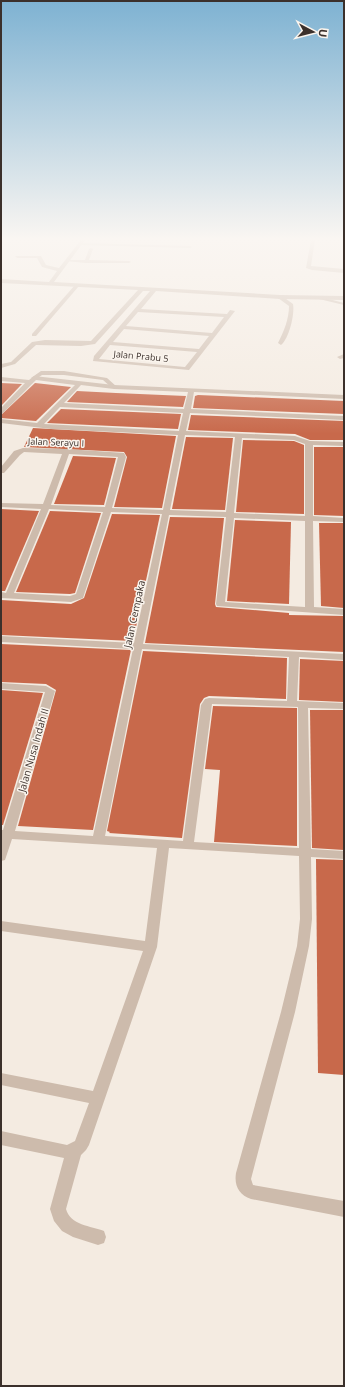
<svg xmlns="http://www.w3.org/2000/svg" width="345" height="1387" font-family="'Open Sans',sans-serif">
	<style>
		.building { fill: #c8694b }
		.lines { fill: none; stroke-linecap: round; stroke-linejoin: round }
		.service { fill: #cdbbac; fill-rule: evenodd }
		.minor { fill: #cdbbac; fill-rule: evenodd }
		.labels { text-anchor: middle; dominant-baseline: central; stroke-width: 3; stroke-linejoin: round; paint-order: stroke }
		.far-street-label { font-size: 9px; fill: #3b302b; stroke: #fbf5ee }
		.street-label { font-size: 10px; fill: #3b302b; stroke: #fbf5ee }
	</style>
	<rect width="100%" height="100%" fill="#f4ebe1"/>
	<g class="building">
		<polygon points="1,383 22,384 1,406"/>
		<polygon points="35,383 71,387 36,421 1,418 1,415"/>
		<polygon points="77,391 116,393 186,396 183,407 67,402"/>
		<polygon points="198,395 344,401 344,414 193,408 195,396"/>
		<polygon points="61,409 181,414 178,429 47,423"/>
		<polygon points="191,415 344,421 344,440 310,440 295,434 188,430"/>
		<polygon points="33,428 176,436 162,508 114,507 127,457 124,452 24,447"/>
		<polygon points="186,437 233,438 225,510 172,509"/>
		<polygon points="243,440 294,441 304,445 304,514 236,512"/>
		<polygon points="314,447 344,447 344,516 314,515"/>
		<polygon points="73,456 116,458 104,505 54,504"/>
		<polygon points="1,509 39,511 5,591 1,591"/>
		<polygon points="50,511 101,513 75,593 70,594 16,592"/>
		<polygon points="112,514 160,515 133,641 1,635 1,600 71,604 84,598"/>
		<polygon points="170,517 224,518 215,604 216,607 289,613 289,615 344,616 344,652 145,643"/>
		<polygon points="235,520 291,522 289,604 227,601"/>
		<polygon points="319,523 344,523 344,608 321,606"/>
		<polygon points="1,644 131,650 93,830 18,826 56,690 46,684 1,682"/>
		<polygon points="143,651 287,658 286,699 209,696 204,698 200,704 182,838 109,833 110,832 107,831"/>
		<polygon points="300,659 344,661 344,702 299,700"/>
		<polygon points="1,690 43,693 3,825 1,825"/>
		<polygon points="213,706 297,708 297,846 214,842 220,770 205,769"/>
		<polygon points="310,710 344,710 344,850 312,848"/>
		<polygon points="316,859 344,860 344,1075 318,1073"/>
	</g>
	<g class="lines">
		<g class="service">
			<polygon points="79,243 190,246 192,247 190,248 80,245"/>
			<polygon points="91,248 93,249 89,260 129,261 131,262 129,263 86,263 65,261 67,260 85,260 89,249"/>
			<polygon points="75,285 79,286 36,336 32,336 32,334"/>
			<path d="M278,296H282L293,304C295,314 289,339 281,345L278,343C284,331 289,319 289,306L278,298Z"/>
			<polygon points="321,297 344,303 344,305 319,299 319,297"/>
			<polygon points="344,354 344,358 340,359 337,357"/>
			<polygon points="64,371 107,378 117,387 112,388 103,380 64,375 42,375 36,379 31,378 41,371"/>
		</g>
		<g class="minor">
			<path d="M81,240H85L54,282L280,295L344,296V300L280,299L156,291L141,309L227,314L230,310L235,311L189,370L93,361L94,356L150,291H143L95,344L81,346L36,345L15,364L1,368V364L11,362L32,342L45,340L91,341L138,290L1,283V279L49,282L57,271L42,267L37,258H17L15,256H41L46,265L59,268ZM138,312L224,317L212,333L126,326ZM124,329L209,336L199,349L113,342ZM110,345L197,352L185,367L99,359Z"/>
			<polygon points="311,240 315,240 311,266 344,269 344,273 312,270 306,268"/>
			<path d="M34,376L114,385L344,395V399L194,392L191,409L344,416V420L190,413L186,431L295,436L310,441L344,442V446L313,445V516L344,518V522L313,521L314,607L344,609V615L217,606L216,604L226,517L169,515L143,644L344,654V660L299,657L297,701L344,703V709L308,708L311,849L344,851V859L311,857L312,919L309,946L295,1012L251,1179L253,1185L344,1201V1217L251,1199C239,1195 234,1186 236,1173L281,1012L297,946L300,919L299,856L169,848L157,947L89,1145L86,1150L81,1155L66,1209C70,1225 91,1226 104,1231L106,1237L104,1243L98,1245L73,1237L62,1231L54,1221L50,1209L64,1158L1,1145V1131L67,1145L75,1141L89,1103L1,1085V1073L93,1091L143,951L1,931V921L145,941L157,848L12,839L5,860L1,861V830H3L45,692L1,689V683L46,686L55,691L15,831L93,836L133,649L1,642V636L134,643L162,514L111,512L83,598L71,602L1,598V592L6,593L41,509L1,507V503L43,504L62,454L24,452L20,455L4,473H1V467L14,451L23,448L67,449L124,453L126,457L112,508L163,510L178,435L51,429L1,423V419L37,423L75,385L36,380L3,413L1,414V408L25,383L1,381V377L29,380ZM81,385L114,389L188,392L184,409L64,403ZM60,407L183,413L179,431L44,424ZM185,435L235,437L226,512L170,510ZM242,438L294,440L305,444V516L234,513ZM69,454L118,457L105,507L51,505ZM49,509L103,512L76,594L70,596L14,593ZM234,518L305,521V607L225,602ZM142,649L289,657L287,701L209,698L205,699L201,705L183,841L105,836ZM212,704L298,707L299,848L194,842Z"/>
		</g>
	</g>
	<linearGradient id="sky" x2="0" y2="1"><stop stop-color="#7eb2d2"/><stop offset="0.55" stop-color="#faf6f2"/><stop offset="1" stop-color="#faf6f2" stop-opacity="0"/></linearGradient>
	<rect width="345" height="434" fill="url(#sky)"/>
	<g class="labels">
		<g class="far-street-label">
			<text transform="translate(141 356) rotate(5)">Jalan Prabu 5</text>
			<text transform="translate(56 442) rotate(2)">Jalan Serayu I</text>
		</g>
		<g class="street-label">
			<text transform="translate(134 614) rotate(-78)">Jalan Cempaka</text>
			<text transform="translate(33 750) rotate(-74)">Jalan Nusa Indah II</text>
		</g>
	</g>
	<rect width="345" height="1387" fill="none" stroke="#3b302b" stroke-width="4"/>
	<g transform="translate(313 32) rotate(97)" stroke="#fbf5ee" stroke-width="3" paint-order="stroke">
	<path d="M0-3L7 15L0 10L-7 15Z" fill="#3b302b"/>
	<text y="-6" font-size="11" font-weight="bold" text-anchor="middle" fill="#3b302b">U</text>
	</g>
</svg>
